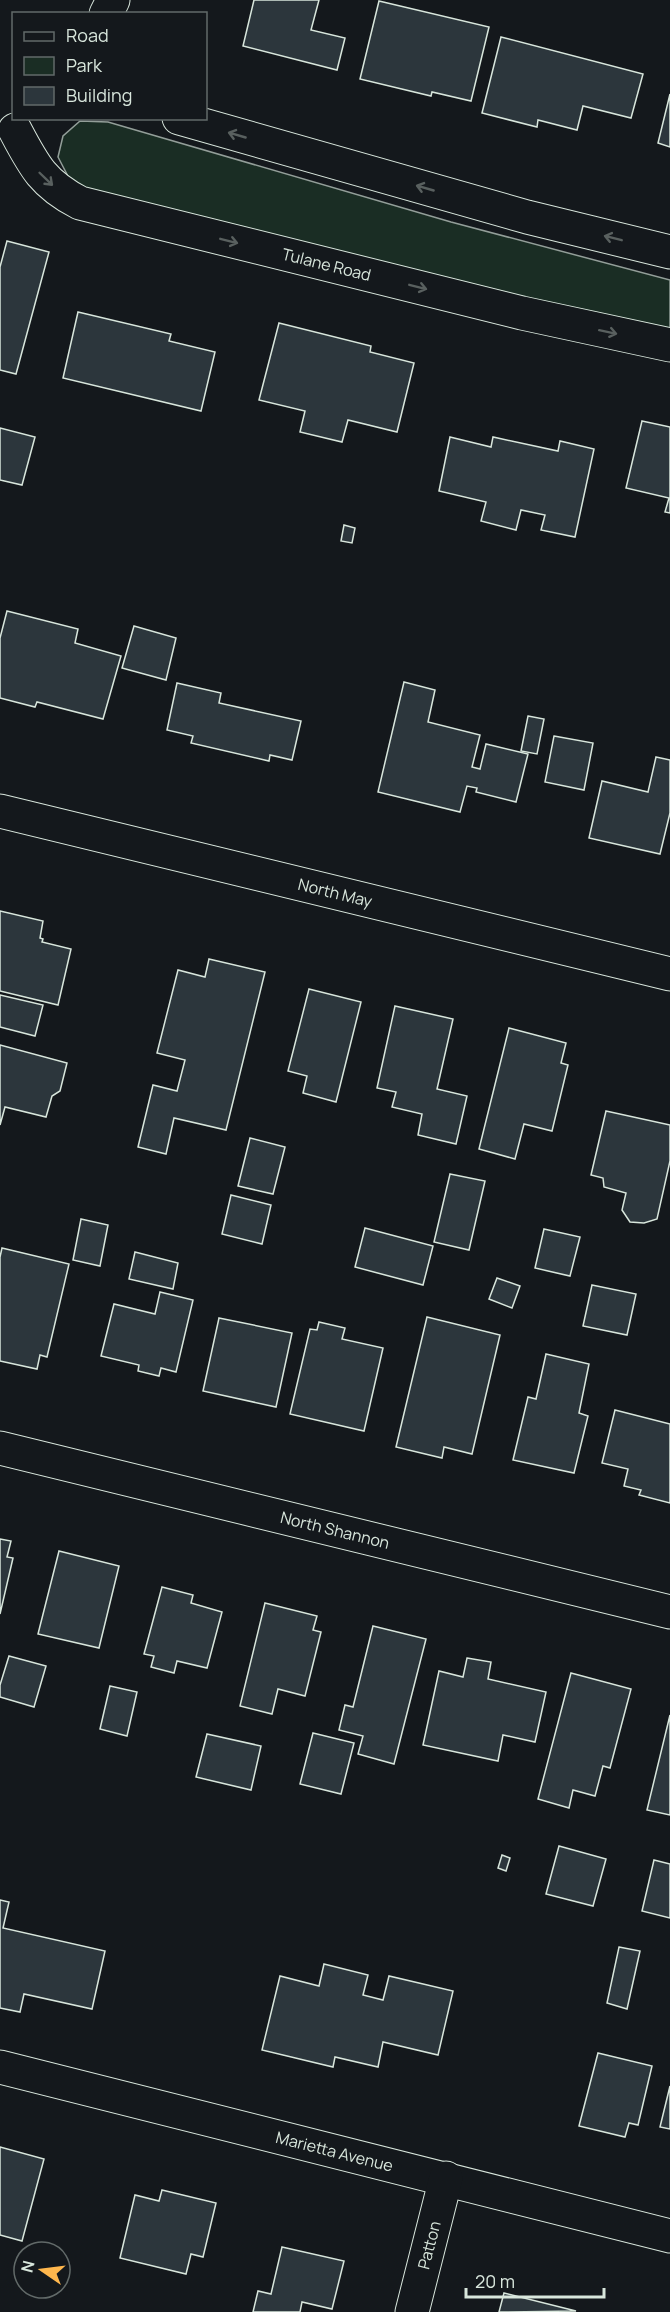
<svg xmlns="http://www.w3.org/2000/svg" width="670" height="2312" font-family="Manrope,sans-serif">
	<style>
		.green { fill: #1a2d24; stroke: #939e99; stroke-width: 1.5 }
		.building { fill: #2c363c; stroke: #d8e6dc; stroke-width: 1.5 }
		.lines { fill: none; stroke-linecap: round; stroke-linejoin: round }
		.minor-casing { stroke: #d8e6dc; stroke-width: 35 }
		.minor { stroke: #14181c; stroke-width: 33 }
		.oneway { stroke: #59605f }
		.labels { text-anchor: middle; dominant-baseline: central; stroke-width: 4.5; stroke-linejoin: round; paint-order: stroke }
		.street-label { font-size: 16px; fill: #d8e6dc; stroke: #14181c }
	</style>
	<rect width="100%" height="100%" fill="#14181c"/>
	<polygon class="green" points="80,121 108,122 451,222 670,280 670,332 106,200 71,182 58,157 63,136"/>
	<g class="building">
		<polygon points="254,0 319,0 311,30 345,38 337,70 243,46"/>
		<polygon points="379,1 489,27 471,101 432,92 431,96 360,79"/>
		<polygon points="501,37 643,74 631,118 583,106 577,130 538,120 537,127 482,113"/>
		<polygon points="670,94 670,147 658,143"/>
		<polygon points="7,241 49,252 16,374 0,370 0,267"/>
		<polygon points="78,312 171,334 169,341 215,352 201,411 63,378"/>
		<polygon points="279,323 371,346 370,352 414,363 397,432 348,420 342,442 300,432 305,411 259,400"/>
		<polygon points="642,421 670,427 670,513 665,512 669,498 626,488"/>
		<polygon points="0,428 35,437 22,485 0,480"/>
		<polygon points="450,437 491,447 493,437 558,451 560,441 594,449 575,537 541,530 545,515 521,510 516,530 481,521 486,502 439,491"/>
		<polygon points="344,525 355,528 352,543 341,541"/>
		<polygon points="7,611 78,629 75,643 121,656 103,719 37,702 35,707 0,698 0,638"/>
		<polygon points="134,626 176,638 166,680 122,668"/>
		<polygon points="404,682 435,690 428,722 480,735 472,767 480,769 486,744 528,754 516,802 476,792 477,788 467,786 460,812 378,792"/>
		<polygon points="177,683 221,693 219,703 301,721 292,760 270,755 269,761 191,743 193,736 167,730"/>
		<polygon points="528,716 544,719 537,754 521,751"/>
		<polygon points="554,736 593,743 584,790 545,782"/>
		<polygon points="656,757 670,760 670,813 660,854 589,838 602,781 648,792"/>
		<polygon points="0,911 43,921 40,938 43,939 42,942 71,949 58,1005 0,991"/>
		<polygon points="209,959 265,972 226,1130 174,1118 166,1154 138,1147 153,1085 177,1091 185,1060 157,1053 178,970 205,977"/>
		<polygon points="309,989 361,1002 336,1102 303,1093 307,1076 288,1071"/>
		<polygon points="0,995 43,1005 35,1036 0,1027"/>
		<polygon points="395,1006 453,1019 437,1089 467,1096 456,1144 418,1135 422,1114 392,1107 396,1092 377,1088"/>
		<polygon points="509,1028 566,1043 561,1063 568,1065 552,1131 524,1124 515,1159 479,1149"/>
		<polygon points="0,1045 67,1063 60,1091 52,1096 46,1117 5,1107 0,1125"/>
		<polygon points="606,1111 670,1125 670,1161 657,1219 644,1223 630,1222 622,1210 626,1193 604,1187 603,1178 591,1175"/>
		<polygon points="250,1138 285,1147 273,1194 238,1186"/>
		<polygon points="450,1174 485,1181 469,1250 434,1242"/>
		<polygon points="231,1195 271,1205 262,1244 222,1234"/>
		<polygon points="81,1219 108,1225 100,1266 73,1260"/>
		<polygon points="365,1228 433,1246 423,1285 355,1267"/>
		<polygon points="544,1229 580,1237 570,1276 535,1268"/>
		<polygon points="2,1248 69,1264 47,1357 40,1355 37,1369 0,1361 0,1257"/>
		<polygon points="135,1252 178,1263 173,1289 129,1279"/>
		<polygon points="497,1278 520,1286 512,1308 489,1299"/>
		<polygon points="592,1285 636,1294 627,1335 583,1326"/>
		<polygon points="160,1292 193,1300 176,1372 161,1368 159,1376 138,1371 139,1365 101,1356 114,1304 155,1314"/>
		<polygon points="427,1317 500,1335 472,1454 444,1447 442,1458 396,1447"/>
		<polygon points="219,1318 292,1333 276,1407 203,1391"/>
		<polygon points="319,1322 345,1328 342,1339 383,1348 364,1431 290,1414 310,1329 317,1330"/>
		<polygon points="546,1354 589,1364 579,1413 588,1416 574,1473 513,1460 528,1397 536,1399"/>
		<polygon points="615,1410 670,1424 670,1503 639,1495 641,1490 624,1486 628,1469 602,1463"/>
		<polygon points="0,1539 11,1541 7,1557 13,1558 0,1614"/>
		<polygon points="59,1551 119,1566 99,1648 38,1634"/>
		<polygon points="162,1587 193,1595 191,1603 222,1612 207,1668 177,1661 174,1673 151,1667 154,1656 144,1654"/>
		<polygon points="265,1603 317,1616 313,1630 321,1632 305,1696 278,1689 272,1714 240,1706"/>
		<polygon points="373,1626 426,1639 394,1764 358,1754 363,1736 339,1730 345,1705 353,1707"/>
		<polygon points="9,1656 46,1666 34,1707 0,1697 0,1685"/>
		<polygon points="467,1658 491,1662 488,1679 546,1692 535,1742 503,1735 498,1761 423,1745 439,1671 463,1677"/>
		<polygon points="571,1673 631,1689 610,1768 603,1766 595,1796 573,1790 569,1808 538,1799"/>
		<polygon points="110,1686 137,1692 127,1736 100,1729"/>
		<polygon points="670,1715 670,1815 647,1810"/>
		<polygon points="313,1733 354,1743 341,1794 300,1784"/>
		<polygon points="207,1734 261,1746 251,1790 196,1777"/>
		<polygon points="559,1846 606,1859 593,1906 546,1894"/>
		<polygon points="502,1855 510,1858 506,1871 498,1868"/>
		<polygon points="654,1860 670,1864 670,1918 642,1911"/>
		<polygon points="0,1900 9,1902 3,1928 105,1951 92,2009 24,1994 20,2012 0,2008"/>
		<polygon points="619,1947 640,1951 627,2009 607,2003"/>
		<polygon points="324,1964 368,1975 363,1995 383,2000 389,1976 453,1991 438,2055 383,2042 378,2067 335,2057 333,2067 262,2050 280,1976 319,1986"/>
		<polygon points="598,2053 652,2066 638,2125 629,2123 625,2137 579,2126"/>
		<polygon points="670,2086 670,2129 660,2127"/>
		<polygon points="0,2147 44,2159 22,2241 0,2235"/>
		<polygon points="162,2190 216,2203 203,2257 191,2254 186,2274 120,2258 135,2195 159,2201"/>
		<polygon points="282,2247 344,2261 332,2309 302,2302 300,2312 253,2312 258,2291 271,2294"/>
		<polygon points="504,2293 576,2311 499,2312"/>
	</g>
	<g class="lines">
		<g class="minor-casing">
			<g id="minor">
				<polyline points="106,14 113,0"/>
				<polyline points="179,118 527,217 670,252"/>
				<path id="s1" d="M15,130C34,166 43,184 80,203L522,313L670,345"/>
				<path id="s2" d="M0,811L670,974"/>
				<path id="s3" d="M0,1448L670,1612"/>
				<path id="s4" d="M0,2067L670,2236"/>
				<path id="s5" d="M412,2312L446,2178"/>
			</g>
		</g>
		<use href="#minor" class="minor"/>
	</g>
	<defs><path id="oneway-shaft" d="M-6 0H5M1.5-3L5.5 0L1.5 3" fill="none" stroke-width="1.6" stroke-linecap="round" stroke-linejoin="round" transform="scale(1.5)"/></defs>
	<g class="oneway">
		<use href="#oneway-shaft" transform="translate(237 135) rotate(-164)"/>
		<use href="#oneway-shaft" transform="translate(46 179) rotate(44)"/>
		<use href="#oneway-shaft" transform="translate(425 188) rotate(-164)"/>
		<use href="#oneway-shaft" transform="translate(613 238) rotate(-166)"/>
		<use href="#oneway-shaft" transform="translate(229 241) rotate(14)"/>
		<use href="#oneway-shaft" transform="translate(418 287) rotate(14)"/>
		<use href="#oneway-shaft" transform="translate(608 332) rotate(12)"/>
	</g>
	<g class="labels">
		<g class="street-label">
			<text stroke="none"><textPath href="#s1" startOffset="354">Tulane Road</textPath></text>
			<text stroke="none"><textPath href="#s2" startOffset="345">North May</textPath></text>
			<text stroke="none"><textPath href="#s3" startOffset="345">North Shannon</textPath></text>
			<text stroke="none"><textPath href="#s4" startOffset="345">Marietta Avenue</textPath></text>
			<text stroke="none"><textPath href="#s5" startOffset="69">Patton</textPath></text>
		</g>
	</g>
	<rect x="12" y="12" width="195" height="108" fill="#14181c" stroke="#626a69" stroke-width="1.5"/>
	<rect x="24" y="32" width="30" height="9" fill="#14181c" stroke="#626a69" stroke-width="1.5"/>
	<text x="66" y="42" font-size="18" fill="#d8e6dc">Road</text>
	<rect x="24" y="57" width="30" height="18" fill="#1a2d24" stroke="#626a69" stroke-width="1.5"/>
	<text x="66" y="72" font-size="18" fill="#d8e6dc">Park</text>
	<rect x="24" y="87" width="30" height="18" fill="#2c363c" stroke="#626a69" stroke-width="1.5"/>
	<text x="66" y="102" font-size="18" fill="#d8e6dc">Building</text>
	<g transform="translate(42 2270) rotate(284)"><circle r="28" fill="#14181c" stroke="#626a69" stroke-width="1.5"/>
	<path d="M0-4.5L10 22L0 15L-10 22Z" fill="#ffb74d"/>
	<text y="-9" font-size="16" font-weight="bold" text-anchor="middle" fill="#d8e6dc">N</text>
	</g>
	<path d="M466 2288v9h138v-9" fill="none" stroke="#d8e6dc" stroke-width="3"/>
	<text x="475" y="2288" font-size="18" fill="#d8e6dc" stroke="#14181c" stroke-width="4.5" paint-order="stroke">20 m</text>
</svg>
